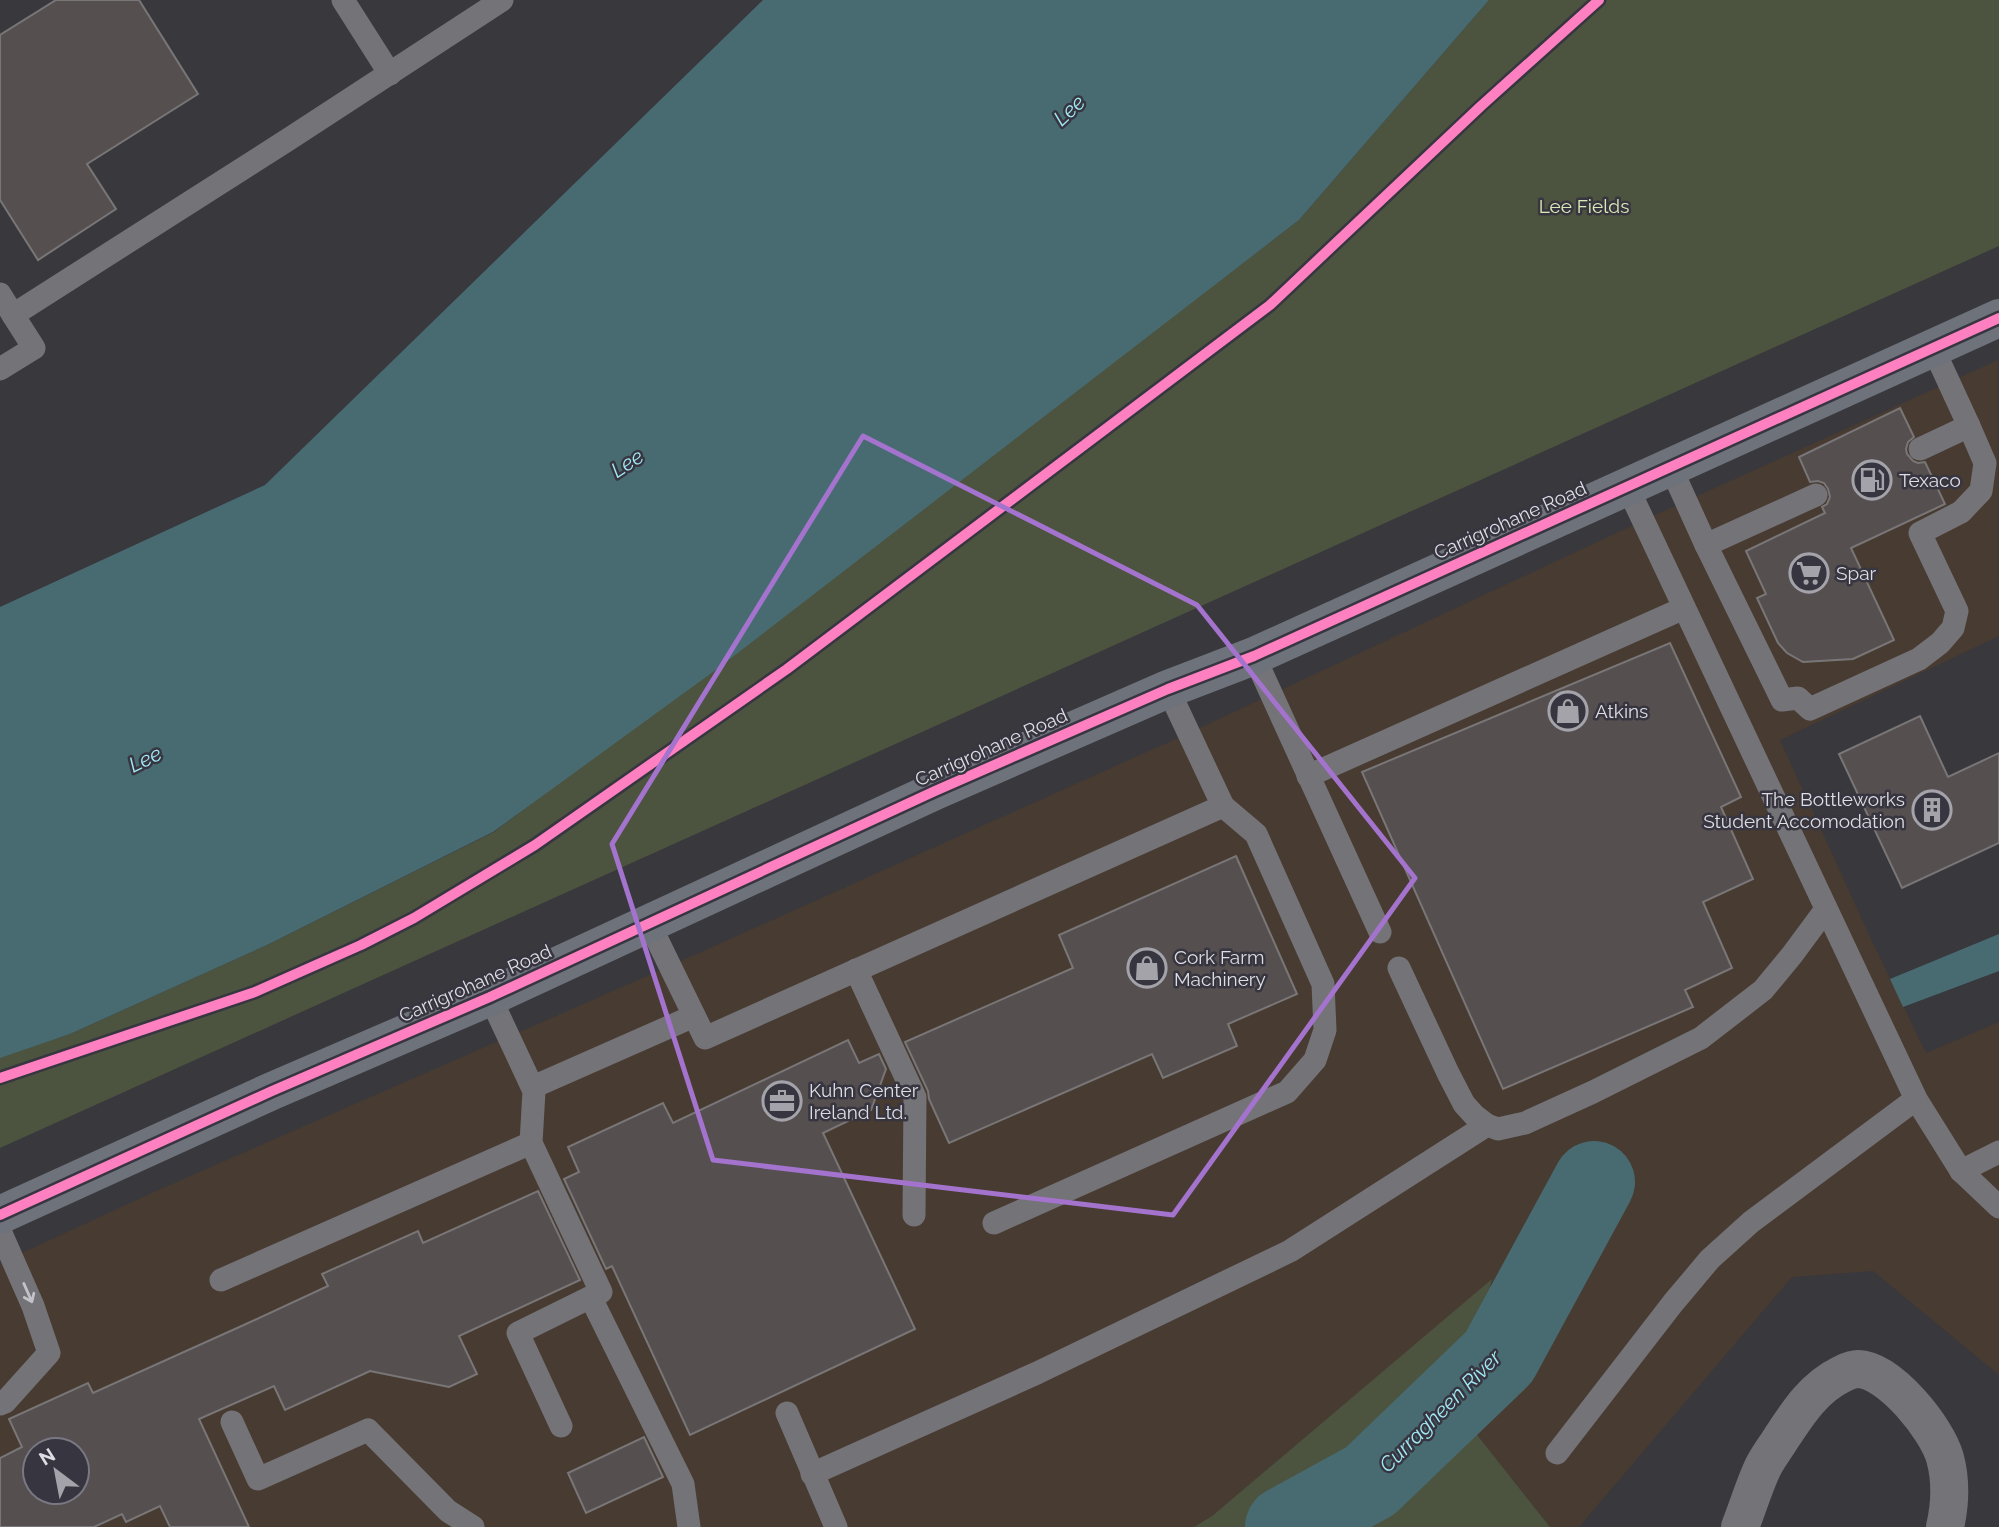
<svg xmlns="http://www.w3.org/2000/svg" width="1999" height="1527" font-family="Raleway,sans-serif">
	<style>
		.commercial { fill: #483b31; fill-rule: evenodd }
		.green { fill: #4c533e }
		.water { fill: #486b72 }
		.lines { fill: none; stroke-linecap: round; stroke-linejoin: round }
		.river { stroke: #486b72; stroke-width: 82 }
		.building { fill: #554f50; stroke: #797677; stroke-width: 2; fill-rule: evenodd }
		.service { stroke: #747378; stroke-width: 23 }
		.minor { stroke: #747378; stroke-width: 38 }
		.trunk { stroke: #6e727b; stroke-width: 38 }
		.cycleway-casing { stroke: #373540; stroke-width: 15 }
		.cycleway { stroke: #ff80c0; stroke-width: 10 }
		.oneway { stroke: #c4c2c9 }
		.marked { fill: none; stroke: #a373ce; stroke-width: 5; stroke-linejoin: round }
		.labels { text-anchor: middle; dominant-baseline: central; stroke-width: 5; stroke-linejoin: round; paint-order: stroke }
		.park-label { font-size: 19px; fill: #daeab4; stroke: #373540 }
		.poi-label { font-size: 19px; fill: #dedde4; stroke: #373540; text-anchor: start }
		.street-label { font-size: 19px; fill: #dedde4; stroke: #373540 }
		.water-label { font-size: 21px; font-style: italic; fill: #a0e9f6; stroke: #373540 }
	</style>
	<rect width="100%" height="100%" fill="#38383d"/>
	<path class="commercial" d="M1998,360L1999,636L1780,740L1871,939L1926,1053L1999,1022V1375L1873,1271L1792,1277L1579,1527H1550L1463,1417L1492,1280L1212,1516L1194,1527H0V1263L156,1191L670,966L1189,733L1642,521ZM35,1450H77V1492H35Z"/>
	<g class="green">
		<polygon points="1489,0 1999,0 1999,246 0,1148 0,1057 70,1034 267,945 494,832 1299,220"/>
		<polygon points="1492,1279 1463,1417 1550,1527 1194,1527 1212,1516"/>
	</g>
	<g class="water">
		<polygon points="763,0 1489,0 1299,220 717,669 493,832 267,945 70,1034 0,1058 0,607 265,485"/>
		<polygon points="1999,934 1999,971 1903,1007 1890,979"/>
	</g>
	<g class="lines">
		<polyline class="river" points="1286,1527 1370,1481 1499,1357 1594,1182"/>
	</g>
	<g class="building">
		<polygon points="56,0 139,0 198,94 87,164 116,209 38,260 0,200 0,35"/>
		<polygon points="1900,408 1914,437 1908,442 1906,449 1907,454 1913,461 1918,463 1925,462 1945,504 1851,548 1894,640 1853,659 1803,662 1787,653 1778,643 1757,598 1766,594 1746,551 1825,513 1822,507 1827,504 1830,497 1828,489 1824,483 1818,481 1810,482 1799,457"/>
		<polygon points="1670,643 1741,797 1721,807 1753,879 1703,902 1732,968 1685,990 1693,1007 1503,1089 1362,772"/>
		<polygon points="1920,716 1948,777 1999,753 1999,843 1902,888 1839,754"/>
		<polygon points="1236,856 1297,994 1228,1024 1237,1046 1163,1078 1152,1054 949,1143 929,1099 928,1091 905,1042 1073,968 1059,935"/>
		<polygon points="848,1040 859,1063 879,1054 886,1069 871,1110 823,1133 915,1329 690,1435 612,1266 606,1269 564,1179 579,1172 568,1147 663,1103 673,1123"/>
		<path d="M538,1191L580,1280L459,1336L477,1374L449,1387L370,1371L285,1410L274,1386L199,1419L249,1527H170L160,1506L126,1522L122,1514L94,1527H0V1458L22,1447L9,1419L88,1383L93,1393L246,1324L328,1286L322,1274L418,1231L423,1243ZM35,1450H77V1492H35Z"/>
		<polygon points="644,1437 663,1477 586,1513 568,1473"/>
	</g>
	<g class="lines">
		<g class="service">
			<polyline points="343,0 390,74"/>
			<polyline points="0,294 13,315 289,139 502,0"/>
			<polyline points="0,369 34,348 13,315"/>
			<polyline points="1920,449 1969,426 1933,348"/>
			<polyline points="1671,468 1706,545 1816,495"/>
			<polyline points="1627,486 1916,1099 1961,1171 1999,1207"/>
			<polyline points="1706,545 1782,700 1798,698 1810,709 1919,659 1940,643 1953,628 1957,611 1920,533 1961,512 1981,491 1985,463 1969,426"/>
			<polyline points="1254,656 1380,932"/>
			<polyline points="1308,776 1684,608"/>
			<polyline points="649,923 705,1038 1223,806 1168,689"/>
			<polyline points="1399,968 1448,1073 1464,1104 1474,1115 1487,1125 1498,1129 1525,1123 1593,1092 1701,1038 1763,990 1792,955 1826,909"/>
			<polyline points="856,970 915,1097 914,1215"/>
			<polyline points="490,997 534,1091 531,1143 601,1292 518,1333 561,1426"/>
			<polyline points="533,1087 694,1016"/>
			<polyline points="1961,1171 1999,1152"/>
			<polyline points="994,1223 1287,1092 1315,1060 1325,1030 1323,984 1256,834 1223,806"/>
			<polyline points="0,1231 33,1306 49,1353 5,1402 0,1404"/>
			<polyline points="221,1280 531,1143"/>
			<polyline points="591,1298 683,1484 689,1527"/>
			<polyline points="787,1413 836,1527"/>
			<polyline points="232,1422 258,1479 368,1430 448,1511 473,1527"/>
			<polyline points="1557,1453 1673,1303 1710,1259 1751,1222 1916,1099"/>
			<polyline points="812,1474 1037,1373 1290,1251 1487,1125"/>
		</g>
		<path class="minor" d="M1740,1527C1748,1507 1754,1486 1763,1467C1768,1457 1775,1448 1780,1440C1797,1414 1813,1388 1842,1374C1846,1372 1853,1369 1858,1369C1890,1370 1937,1429 1945,1458C1951,1480 1950,1505 1945,1527"/>
		<polyline class="trunk" points="0,1215 272,1091 490,997 935,791 1168,689 1254,656 1999,318"/>
		<g class="cycleway-casing">
			<g id="cycleway">
				<polyline points="0,1078 255,992 361,945 414,918 535,845 787,669 1270,305 1481,106 1599,0"/>
				<polyline points="0,1215 272,1091 490,997 935,791 1168,689 1254,656 1999,318"/>
			</g>
		</g>
		<use href="#cycleway" class="cycleway"/>
	</g>
	<defs><path id="oneway-shaft" d="M-6 0H5M1.5-3L5.5 0L1.5 3" fill="none" stroke-width="1.6" stroke-linecap="round" stroke-linejoin="round" transform="scale(1.75)"/></defs>
	<use class="oneway" href="#oneway-shaft" transform="translate(28 1293) rotate(66)"/>
	<path class="marked" d="M863,436L1197,605L1415,878L1173,1215L713,1160L612,844Z"/>
	<defs>
		<g id="fuel-ring" transform="scale(2.0125)"><circle r="9.5" fill="#373540" stroke="#a4a3aa" stroke-width="1.5"/><path d="M-5.5-6h7V0h2V4h1.3V-2.5L3-4.5l.8-.8L6-3V5H2.5V1h-1V6h-7ZM-4.2-4.7v3.2H.2V-4.7Z" fill="#a4a3aa"/></g>
		<g id="supermarket-ring" transform="scale(2.0125)"><circle r="9.5" fill="#373540" stroke="#a4a3aa" stroke-width="1.5"/><path d="M-6-5.5h2.5l.6 2H6L4.5 2H-2.5L-4.4-4H-6ZM-1.5 3.2a1.3 1.3 0 1 0 .1 0ZM3 3.2a1.3 1.3 0 1 0 .1 0Z" fill="#a4a3aa"/></g>
		<g id="shop-ring" transform="scale(2.0125)"><circle r="9.5" fill="#373540" stroke="#a4a3aa" stroke-width="1.5"/><path d="M-5-2.5h2.3a2.7 3.5 0 0 1 5.4 0H5L5.5 6h-11ZM-1.5-2.5h3a1.5 2.3 0 0 0-3 0Z" fill="#a4a3aa"/></g>
		<g id="building-ring" transform="scale(2.0125)"><circle r="9.5" fill="#373540" stroke="#a4a3aa" stroke-width="1.5"/><path d="M-4-6H4V6H1V3H-1V6H-4ZM-2.5-4.3h1.7v1.8h-1.7ZM.8-4.3h1.7v1.8H.8ZM-2.5-1h1.7V.8h-1.7ZM.8-1h1.7V.8H.8Z" fill="#a4a3aa"/></g>
		<g id="office-ring" transform="scale(2.0125)"><circle r="9.5" fill="#373540" stroke="#a4a3aa" stroke-width="1.5"/><path d="M-6-3h4V-5.5h4V-3h4V5H-6ZM-1-4.5V-3h2v-1.5ZM-6 0V1H6V0Z" fill="#a4a3aa"/></g>
	</defs>
	<g fill-rule="evenodd">
		<use href="#fuel-ring" x="1872" y="480"/>
		<use href="#supermarket-ring" x="1809" y="573"/>
		<use href="#shop-ring" x="1568" y="711"/>
		<use href="#building-ring" x="1932" y="810"/>
		<use href="#shop-ring" x="1147" y="968"/>
		<use href="#office-ring" x="782" y="1101"/>
	</g>
	<g class="labels">
		<g class="park-label">
			<text x="1584" y="206">Lee Fields</text>
		</g>
		<g class="poi-label">
			<text x="1899" y="480">Texaco</text>
			<text x="1836" y="573">Spar</text>
			<text x="1595" y="711">Atkins</text>
			<text x="1905" y="799" text-anchor="end">The Bottleworks<tspan x="1905" dy="22">Student Accomodation</tspan></text>
			<text x="1174" y="957">Cork Farm<tspan x="1174" dy="22">Machinery</tspan></text>
			<text x="809" y="1090">Kuhn Center<tspan x="809" dy="22">Ireland Ltd.</tspan></text>
		</g>
		<g class="street-label">
			<text transform="translate(1510 520) rotate(-24)">Carrigrohane Road</text>
			<text transform="translate(991 747) rotate(-24)">Carrigrohane Road</text>
			<text transform="translate(475 983) rotate(-24)">Carrigrohane Road</text>
		</g>
		<g class="water-label">
			<text transform="translate(1069 110) rotate(-43)">Lee</text>
			<text transform="translate(627 463) rotate(-33)">Lee</text>
			<text transform="translate(145 759) rotate(-26)">Lee</text>
			<text transform="translate(1440 1411) rotate(-45)">Curragheen River</text>
		</g>
	</g>
	<g transform="translate(56 1471) rotate(328)"><circle r="33" fill="#373540" stroke="#7a7882" stroke-width="2"/>
	<path d="M0-5L12 26L0 18L-12 26Z" fill="#a4a3aa"/>
	<text y="-10" font-size="19" font-weight="bold" text-anchor="middle" fill="#dedde4">N</text>
	</g>
</svg>
